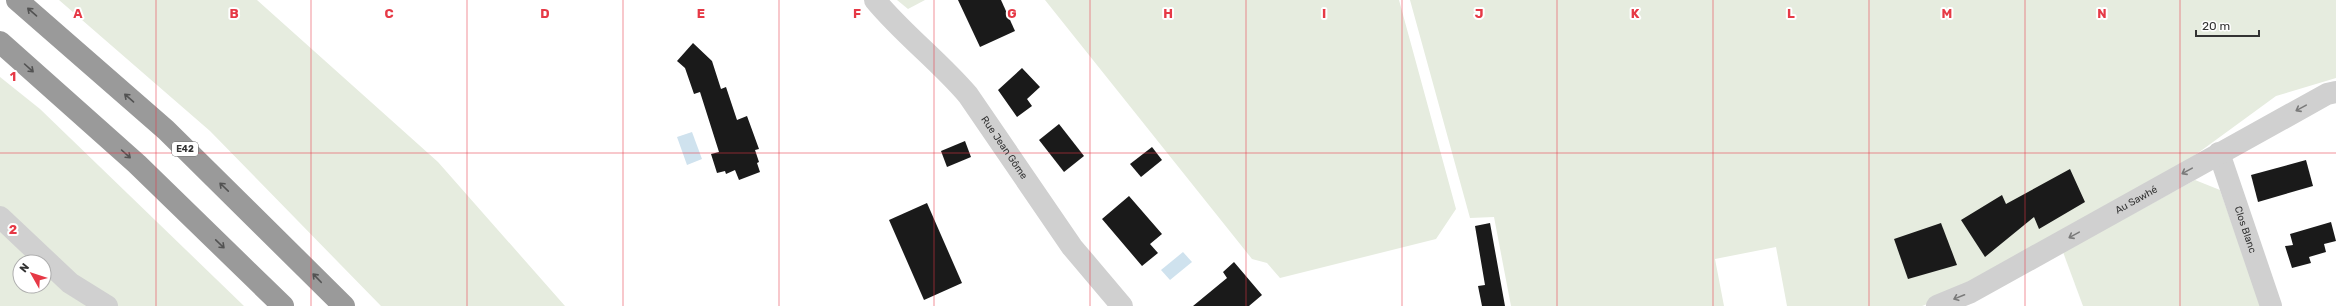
<svg xmlns="http://www.w3.org/2000/svg" width="2336" height="306" font-family="Rubik,sans-serif">
	<style>
		.green { fill: #e6ecdf; fill-rule: evenodd }
		.water { fill: #cfe2ee }
		.building { fill: #1a1a1a }
		.lines { fill: none; stroke-linecap: round; stroke-linejoin: round }
		.minor { stroke: #d0d0d0; stroke-width: 22 }
		.highway { stroke: #9a9a9a; stroke-width: 22 }
		.oneway { stroke: #525252 }
		.oneway2 { stroke: #7a7a7a }
		.grid { fill: none; stroke: #e63946; stroke-width: 1; stroke-opacity: 0.55 }
		.labels { text-anchor: middle; dominant-baseline: central; stroke-width: 4; stroke-linejoin: round; paint-order: stroke }
		.shield { fill: #fff; stroke: #707070; stroke-width: 1 }
		.shield-label { font-size: 9px; font-weight: bold; fill: #333 }
		.street-label { font-size: 10px; fill: #333; stroke: #fff }
		.grid-label { font-size: 13px; text-anchor: middle; font-weight: bold; fill: #e63946; stroke: #fff; stroke-width: 4; stroke-linejoin: round; paint-order: stroke }
	</style>
	<rect width="100%" height="100%" fill="#fff"/>
	<g class="green">
		<polygon points="59,0 257,0 438,162 565,306 381,306 210,131"/>
		<polygon points="897,0 925,0 908,9"/>
		<polygon points="1045,0 1399,0 1456,209 1436,239 1280,278 1267,263 1252,259"/>
		<polygon points="1410,0 2336,0 2336,78 2276,96 2187,161 1975,286 1922,306 1787,306 1776,247 1715,259 1724,306 1511,306 1494,217 1470,218"/>
		<path d="M0,77L40,109L244,306H0ZM20,262H44V286H20Z"/>
		<polygon points="2195,180 2220,190 2261,306 2083,306 2063,252"/>
	</g>
	<g class="water">
		<polygon points="692,132 702,159 687,165 677,137"/>
		<polygon points="1183,252 1192,262 1170,280 1161,270"/>
	</g>
	<g class="building">
		<polygon points="958,0 1001,0 1015,31 980,47"/>
		<polygon points="693,43 712,61 721,89 726,87 737,120 747,116 759,149 755,150 759,162 757,163 760,172 739,180 735,170 726,174 725,171 717,173 711,154 719,152 700,92 694,94 685,68 677,61"/>
		<polygon points="1022,68 1040,87 1027,99 1032,106 1017,117 998,90"/>
		<polygon points="1059,124 1084,156 1064,172 1039,140"/>
		<polygon points="965,141 971,157 947,167 941,151"/>
		<polygon points="1152,147 1162,160 1141,177 1130,164"/>
		<polygon points="2306,160 2313,186 2258,202 2251,175"/>
		<polygon points="2070,169 2085,202 2039,229 2034,217 1985,257 1961,220 2002,195 2006,204"/>
		<polygon points="1129,196 1162,234 1150,244 1158,253 1142,266 1102,219"/>
		<polygon points="927,203 962,283 924,300 889,220"/>
		<polygon points="2331,222 2336,241 2324,244 2326,252 2309,257 2311,263 2292,268 2285,246 2293,245 2290,234"/>
		<polygon points="1490,223 1505,306 1482,306 1478,286 1485,285 1475,226"/>
		<polygon points="1941,223 1957,265 1908,279 1894,239"/>
		<polygon points="1234,262 1262,295 1249,306 1193,306 1227,278 1223,272"/>
	</g>
	<g class="lines">
		<g class="minor">
			<path id="s1" d="M875,0C903,34 939,61 968,95L1072,247L1122,306"/>
			<path id="s2" d="M2219,153L2271,306"/>
			<polyline points="0,217 70,283 107,306"/>
			<path id="s3" d="M1937,306L1971,292L2327,94L2336,92"/>
		</g>
		<g class="highway">
			<polyline points="17,0 166,130 344,306"/>
			<polyline points="0,42 137,164 283,306"/>
		</g>
	</g>
	<defs><path id="oneway-shaft" d="M-6 0H5M1.5-3L5.5 0L1.5 3" fill="none" stroke-width="1.6" stroke-linecap="round" stroke-linejoin="round"/></defs>
	<g class="oneway">
		<use href="#oneway-shaft" transform="translate(32 12) rotate(-139)"/>
		<use href="#oneway-shaft" transform="translate(29 68) rotate(42)"/>
		<use href="#oneway-shaft" transform="translate(129 98) rotate(-139)"/>
		<use href="#oneway-shaft" transform="translate(126 154) rotate(42)"/>
		<use href="#oneway-shaft" transform="translate(224 187) rotate(-136)"/>
		<use href="#oneway-shaft" transform="translate(220 244) rotate(44)"/>
		<use href="#oneway-shaft" transform="translate(317 278) rotate(-134)"/>
	</g>
	<g class="oneway2">
		<use href="#oneway-shaft" transform="translate(2301 108) rotate(151)"/>
		<use href="#oneway-shaft" transform="translate(2187 171) rotate(151)"/>
		<use href="#oneway-shaft" transform="translate(2074 235) rotate(151)"/>
		<use href="#oneway-shaft" transform="translate(1959 297) rotate(158)"/>
	</g>
	<path class="grid" d="M156,0V306M311,0V306M467,0V306M623,0V306M779,0V306M934,0V306M1090,0V306M1246,0V306M1402,0V306M1557,0V306M1713,0V306M1869,0V306M2025,0V306M2180,0V306M0,153H2336"/>
	<g class="labels">
		<rect class="shield" x="172" y="142" width="26" height="14" rx="3"/>
		<g class="shield-label">
			<text x="185" y="149">E42</text>
		</g>
		<g class="street-label">
			<text stroke="none"><textPath href="#s1" startOffset="197">Rue Jean Gôme</textPath></text>
			<text stroke="none"><textPath href="#s3" startOffset="226">Au Sawhé</textPath></text>
			<text stroke="none"><textPath href="#s2" startOffset="81">Clos Blanc</textPath></text>
		</g>
	</g>
	<g class="grid-label">
		<text x="78" y="18">A</text>
		<text x="234" y="18">B</text>
		<text x="389" y="18">C</text>
		<text x="545" y="18">D</text>
		<text x="701" y="18">E</text>
		<text x="857" y="18">F</text>
		<text x="1012" y="18">G</text>
		<text x="1168" y="18">H</text>
		<text x="1324" y="18">I</text>
		<text x="1479" y="18">J</text>
		<text x="1635" y="18">K</text>
		<text x="1791" y="18">L</text>
		<text x="1947" y="18">M</text>
		<text x="2102" y="18">N</text>
		<text x="13" y="81">1</text>
		<text x="13" y="234">2</text>
	</g>
	<g transform="translate(32 274) rotate(309)"><circle r="19" fill="#ffffff" stroke="#adadad"/>
	<path d="M0-3L7 15L0 10L-7 15Z" fill="#e63946"/>
	<text y="-6" font-size="11" font-weight="bold" text-anchor="middle" fill="#333333">N</text>
	</g>
	<path d="M2196 30v6h63v-6" fill="none" stroke="#333333" stroke-width="2"/>
	<text x="2202" y="30" font-size="12" fill="#333333" stroke="#ffffff" stroke-width="3" paint-order="stroke">20 m</text>
</svg>
